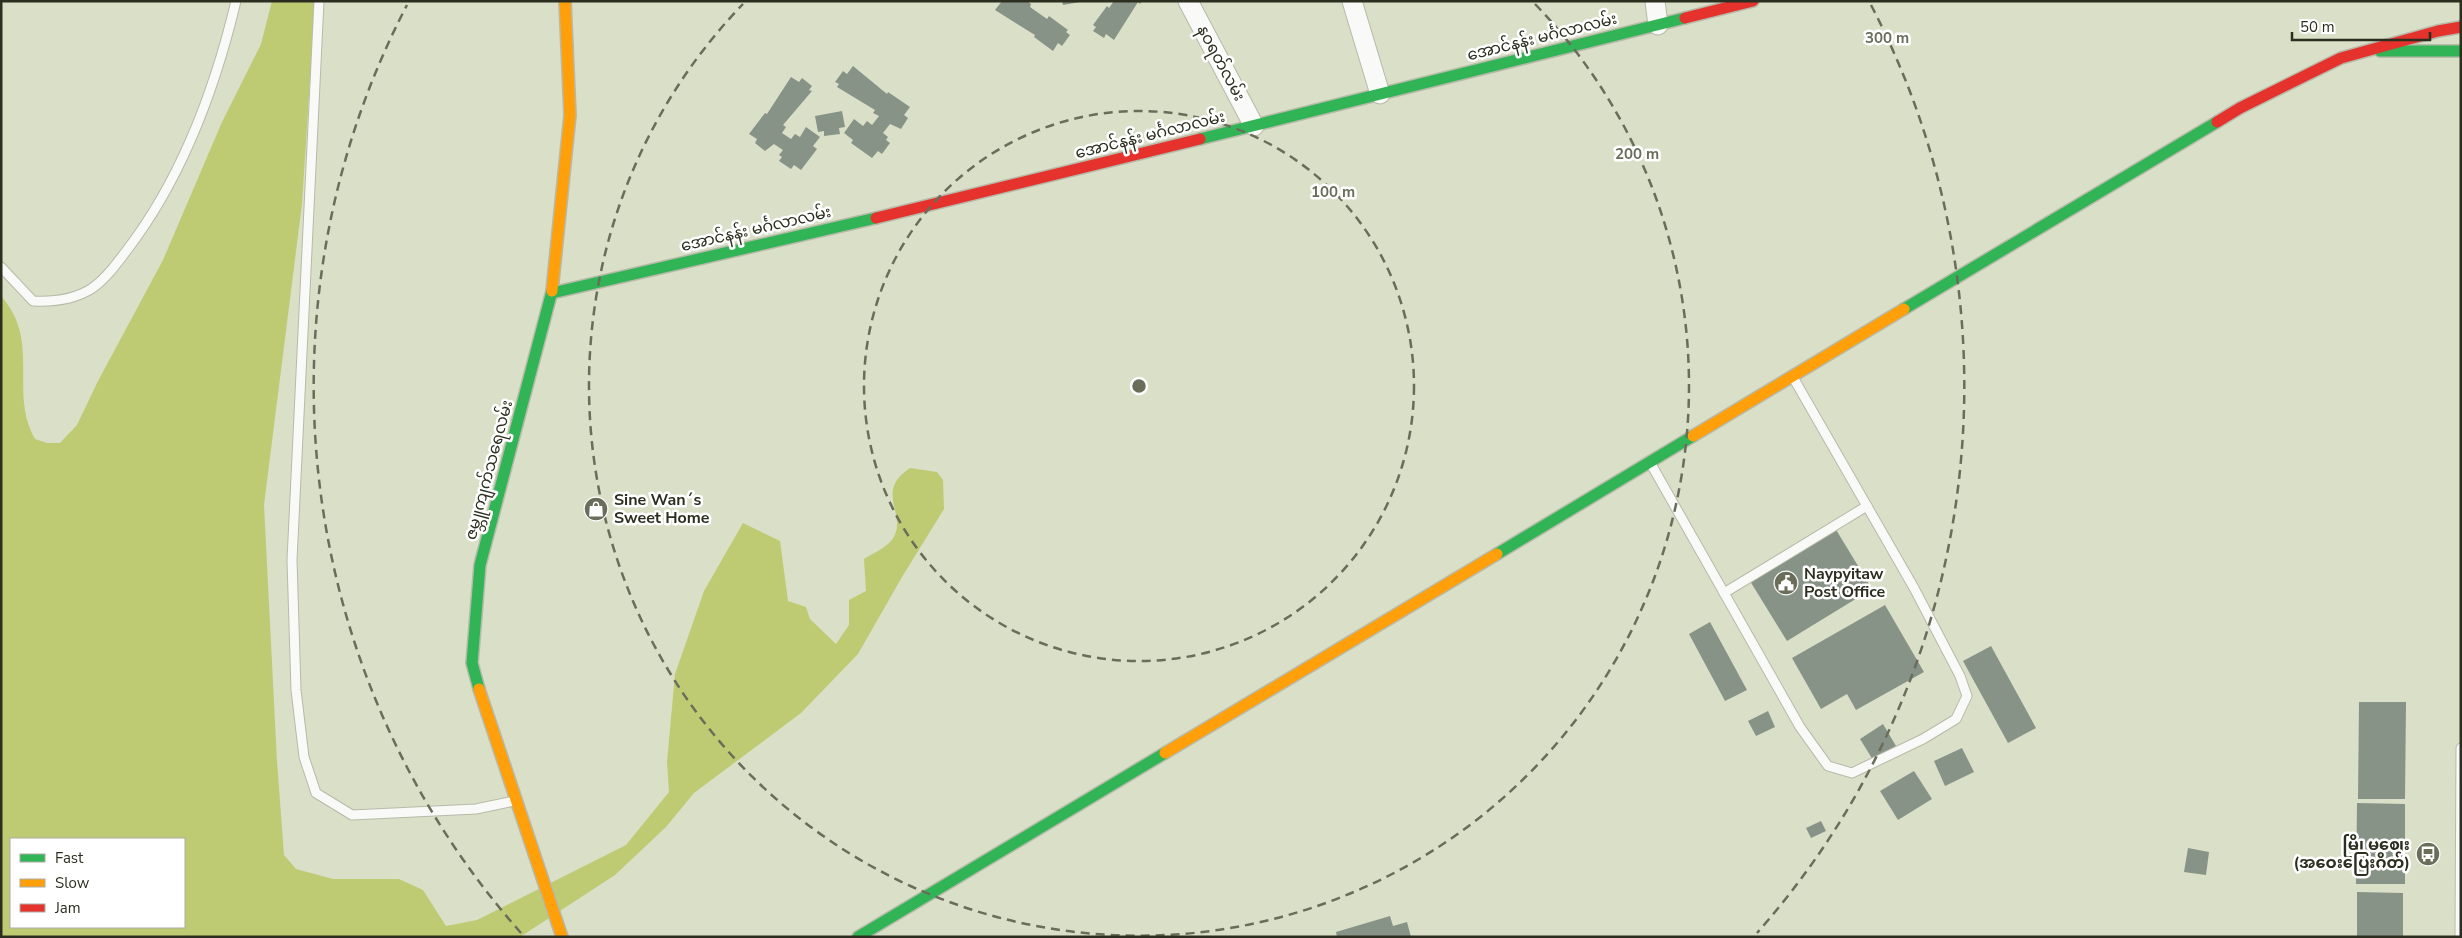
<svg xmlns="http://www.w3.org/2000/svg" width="2462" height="938" font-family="'Nunito Sans','Noto Sans Myanmar',sans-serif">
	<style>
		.water { fill: #becb73; fill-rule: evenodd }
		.building { fill: #889387 }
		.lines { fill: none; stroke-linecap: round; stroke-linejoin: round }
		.lane-casing { stroke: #b7baa9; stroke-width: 11 }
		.street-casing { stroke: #b7baa9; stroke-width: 21 }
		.fast-casing { stroke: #b7baa9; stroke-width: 14 }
		.slow-casing { stroke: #b7baa9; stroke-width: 14 }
		.jam-casing { stroke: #b7baa9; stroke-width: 14 }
		.lane { stroke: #f9faf7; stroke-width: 9 }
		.street { stroke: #f9faf7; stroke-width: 19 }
		.fast { stroke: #30b455; stroke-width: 11 }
		.slow { stroke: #ff9f0a; stroke-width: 11 }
		.jam { stroke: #e5322d; stroke-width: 11 }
		.ring { fill: none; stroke: #696d5a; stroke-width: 2.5; stroke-dasharray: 9 6 }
		.labels { text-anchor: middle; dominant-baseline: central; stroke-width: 5; stroke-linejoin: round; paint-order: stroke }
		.street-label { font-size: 16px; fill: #2c2f1f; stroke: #fff }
		.poi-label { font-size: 16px; font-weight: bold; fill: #2c2f1f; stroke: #fff; text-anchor: start }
		.centre { fill: #696d5a; stroke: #fff; stroke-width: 2.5 }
		.ring-label { font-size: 15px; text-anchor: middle; font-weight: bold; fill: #696d5a; stroke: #fff; stroke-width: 5; stroke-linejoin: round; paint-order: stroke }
	</style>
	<rect width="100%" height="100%" fill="#dadfc8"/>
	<path class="water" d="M272,1H315L302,204L264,505L277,761L284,855L296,869L333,879H399L423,890L446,926L477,920L626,845L669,792L667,762L675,674L704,591L743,523L780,541L788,601L806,607L810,619L836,644L849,625V600L866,591L864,559C872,554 885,548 891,541C911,516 872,493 910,468L937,472L943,480L944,509L902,577L858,654L801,713L694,793L666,827L615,875L520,937H1V296C42,342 8,392 35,439L47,443H60L77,425L98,381L163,260L222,122L261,44ZM11,839H184V927H11Z"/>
	<g class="building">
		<polygon points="1002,1 1027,1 1031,4 1030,7 1047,19 1049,16 1068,30 1066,32 1070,35 1062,46 1058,43 1053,51 1034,37 1035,35 995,10"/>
		<polygon points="1062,1 1080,1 1080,2 1063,5"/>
		<polygon points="1114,1 1142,1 1140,4 1138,2 1114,40 1106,34 1104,38 1093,31 1096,27 1093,25 1107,6 1109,8"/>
		<polygon points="853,66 887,94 888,92 910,107 904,115 908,118 901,129 890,124 883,133 888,137 886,140 890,143 882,154 878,151 872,158 851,143 853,140 844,133 854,119 863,126 867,121 872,125 879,116 873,113 875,110 837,87 839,84 835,82 843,71 847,74"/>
		<polygon points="791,77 799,82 802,78 812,86 809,90 812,91 783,125 786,127 782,133 791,139 795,134 800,137 806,127 820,137 813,146 817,149 801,170 794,165 791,169 779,161 782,157 779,155 783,150 774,144 765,151 755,143 757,139 749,134 765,113 767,114"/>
		<polygon points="842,111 845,127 839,128 840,134 824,136 824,131 818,132 815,116"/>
		<polygon points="1835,528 1872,589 1787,641 1750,581"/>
		<polygon points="1885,605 1924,672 1856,710 1847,694 1821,709 1792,658"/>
		<polygon points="1710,622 1747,690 1725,701 1689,634"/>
		<polygon points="1991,646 2036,728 2008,743 1963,661"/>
		<polygon points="2359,702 2406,702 2405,799 2358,799"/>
		<polygon points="1768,711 1775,727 1756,736 1748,721"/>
		<polygon points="1883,724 1896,746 1873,760 1860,739"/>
		<polygon points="1962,748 1974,772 1945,786 1934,761"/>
		<polygon points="1914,771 1932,799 1898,820 1880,791"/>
		<polygon points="2357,803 2405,804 2405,884 2356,884"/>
		<polygon points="1821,821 1826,831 1811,838 1806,828"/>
		<polygon points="2188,848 2209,852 2206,875 2184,872"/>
		<polygon points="2357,892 2403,893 2403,937 2357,937"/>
		<polygon points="1390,916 1393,926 1407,922 1411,937 1337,937 1336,932"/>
	</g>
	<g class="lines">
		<g class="lane-casing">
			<g id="lane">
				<polyline points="319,1 292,560 296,690 304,757 316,793 352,815 476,809 514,801"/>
				<path d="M1,267L33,301C53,302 73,300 91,289C106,279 117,263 127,250C183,177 215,89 236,1"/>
				<polyline points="1651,464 1800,727 1828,766 1852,773 1923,739 1956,719 1967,696 1960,676 1914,588 1794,379"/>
				<polyline points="1724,593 1867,506"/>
				<polyline points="2460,937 2461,748"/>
			</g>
		</g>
		<g class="street-casing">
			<g id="street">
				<polyline points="1188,1 1254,126"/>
				<polyline points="1352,1 1380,94"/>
				<polyline points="1655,1 1658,25"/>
			</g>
		</g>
		<g class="fast-casing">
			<g id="fast">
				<polyline points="2380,51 2461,51"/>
				<polyline points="1200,139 1685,18"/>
				<polyline points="552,293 876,218"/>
				<polyline points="1904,309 2217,122"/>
				<polyline points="1497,554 1693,436"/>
				<polyline points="479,689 472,663 480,565 552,291"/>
				<polyline points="858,937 1165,753"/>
			</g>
		</g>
		<g class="slow-casing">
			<g id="slow">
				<polyline points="552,291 570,115 565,1"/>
				<polyline points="1693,436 1904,309"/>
				<polyline points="479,689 562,937"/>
				<polyline points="1165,753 1497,554"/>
			</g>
		</g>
		<g class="jam-casing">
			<g id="jam">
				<polyline points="1685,18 1753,1"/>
				<polyline points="2217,122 2240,108 2341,58 2438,31 2461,27"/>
				<polyline points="876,218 1200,139"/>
			</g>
		</g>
		<use href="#lane" class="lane"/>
		<use href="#street" class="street"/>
		<use href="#fast" class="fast"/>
		<use href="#slow" class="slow"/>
		<use href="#jam" class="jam"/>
	</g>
	<g class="ring">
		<circle cx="1139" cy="386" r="275"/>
		<path d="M1535 4A550 550 0 1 1 743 4"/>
		<path d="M521 933A825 825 0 0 1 407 5M1871 5A825 825 0 0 1 1757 933"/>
	</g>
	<defs>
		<g id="shop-disc" transform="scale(1.25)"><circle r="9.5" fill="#696d5a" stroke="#fff"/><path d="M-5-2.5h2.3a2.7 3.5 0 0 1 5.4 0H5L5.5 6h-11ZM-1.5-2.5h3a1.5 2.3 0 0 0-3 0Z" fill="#fff"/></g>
		<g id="civic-disc" transform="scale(1.25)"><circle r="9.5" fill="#696d5a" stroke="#fff"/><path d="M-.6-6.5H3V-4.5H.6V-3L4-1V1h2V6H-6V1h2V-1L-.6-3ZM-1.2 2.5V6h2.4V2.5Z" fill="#fff"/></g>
		<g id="bus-disc" transform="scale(1.25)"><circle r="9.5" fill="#696d5a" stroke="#fff"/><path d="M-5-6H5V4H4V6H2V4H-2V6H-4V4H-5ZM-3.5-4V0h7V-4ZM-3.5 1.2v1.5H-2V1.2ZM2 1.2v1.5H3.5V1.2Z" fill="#fff"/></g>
	</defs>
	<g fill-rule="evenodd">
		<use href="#shop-disc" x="596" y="509"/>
		<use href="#civic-disc" x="1786" y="583"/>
		<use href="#bus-disc" x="2428" y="854"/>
	</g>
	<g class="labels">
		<g class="street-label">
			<text transform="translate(1542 37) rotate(-14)">အောင်နန်း မင်္ဂလာလမ်း</text>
			<text transform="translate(1221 63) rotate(62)">နဝရတ်လမ်း</text>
			<text transform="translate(1150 135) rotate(-14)">အောင်နန်း မင်္ဂလာလမ်း</text>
			<text transform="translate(756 229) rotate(-13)">အောင်နန်း မင်္ဂလာလမ်း</text>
			<text transform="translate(489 470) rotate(-75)">ဇမ္ဘူကျက်သရေလမ်း</text>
		</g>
		<g class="poi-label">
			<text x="614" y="500">Sine Wan´s<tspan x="614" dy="18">Sweet Home</tspan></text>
			<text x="1804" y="574">Naypyitaw<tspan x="1804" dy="18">Post Office</tspan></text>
			<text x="2410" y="845" text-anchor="end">မြို့မဈေး<tspan x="2410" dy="18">(အဝေးပြေးဂိတ်)</tspan></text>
		</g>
	</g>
	<circle cx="1139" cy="386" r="8" class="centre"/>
	<g class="ring-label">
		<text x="1887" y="43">300 m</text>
		<text x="1637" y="159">200 m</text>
		<text x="1333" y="197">100 m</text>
	</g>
	<rect width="2462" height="938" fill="none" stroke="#2c2f1f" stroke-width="5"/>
	<rect x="10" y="838" width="175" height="90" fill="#ffffff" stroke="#abaca5"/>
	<rect x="20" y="854" width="25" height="8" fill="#30b455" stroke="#abaca5"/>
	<text x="55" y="863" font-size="15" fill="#2c2f1f">Fast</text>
	<rect x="20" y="879" width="25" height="8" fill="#ff9f0a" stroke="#abaca5"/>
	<text x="55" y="888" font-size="15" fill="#2c2f1f">Slow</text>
	<rect x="20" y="904" width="25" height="8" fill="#e5322d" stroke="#abaca5"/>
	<text x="55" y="913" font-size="15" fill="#2c2f1f">Jam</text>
	<path d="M2292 32v8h138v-8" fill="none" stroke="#2c2f1f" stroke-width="2.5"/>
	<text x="2300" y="32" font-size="15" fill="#2c2f1f" stroke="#ffffff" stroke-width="4" paint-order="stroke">50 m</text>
</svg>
